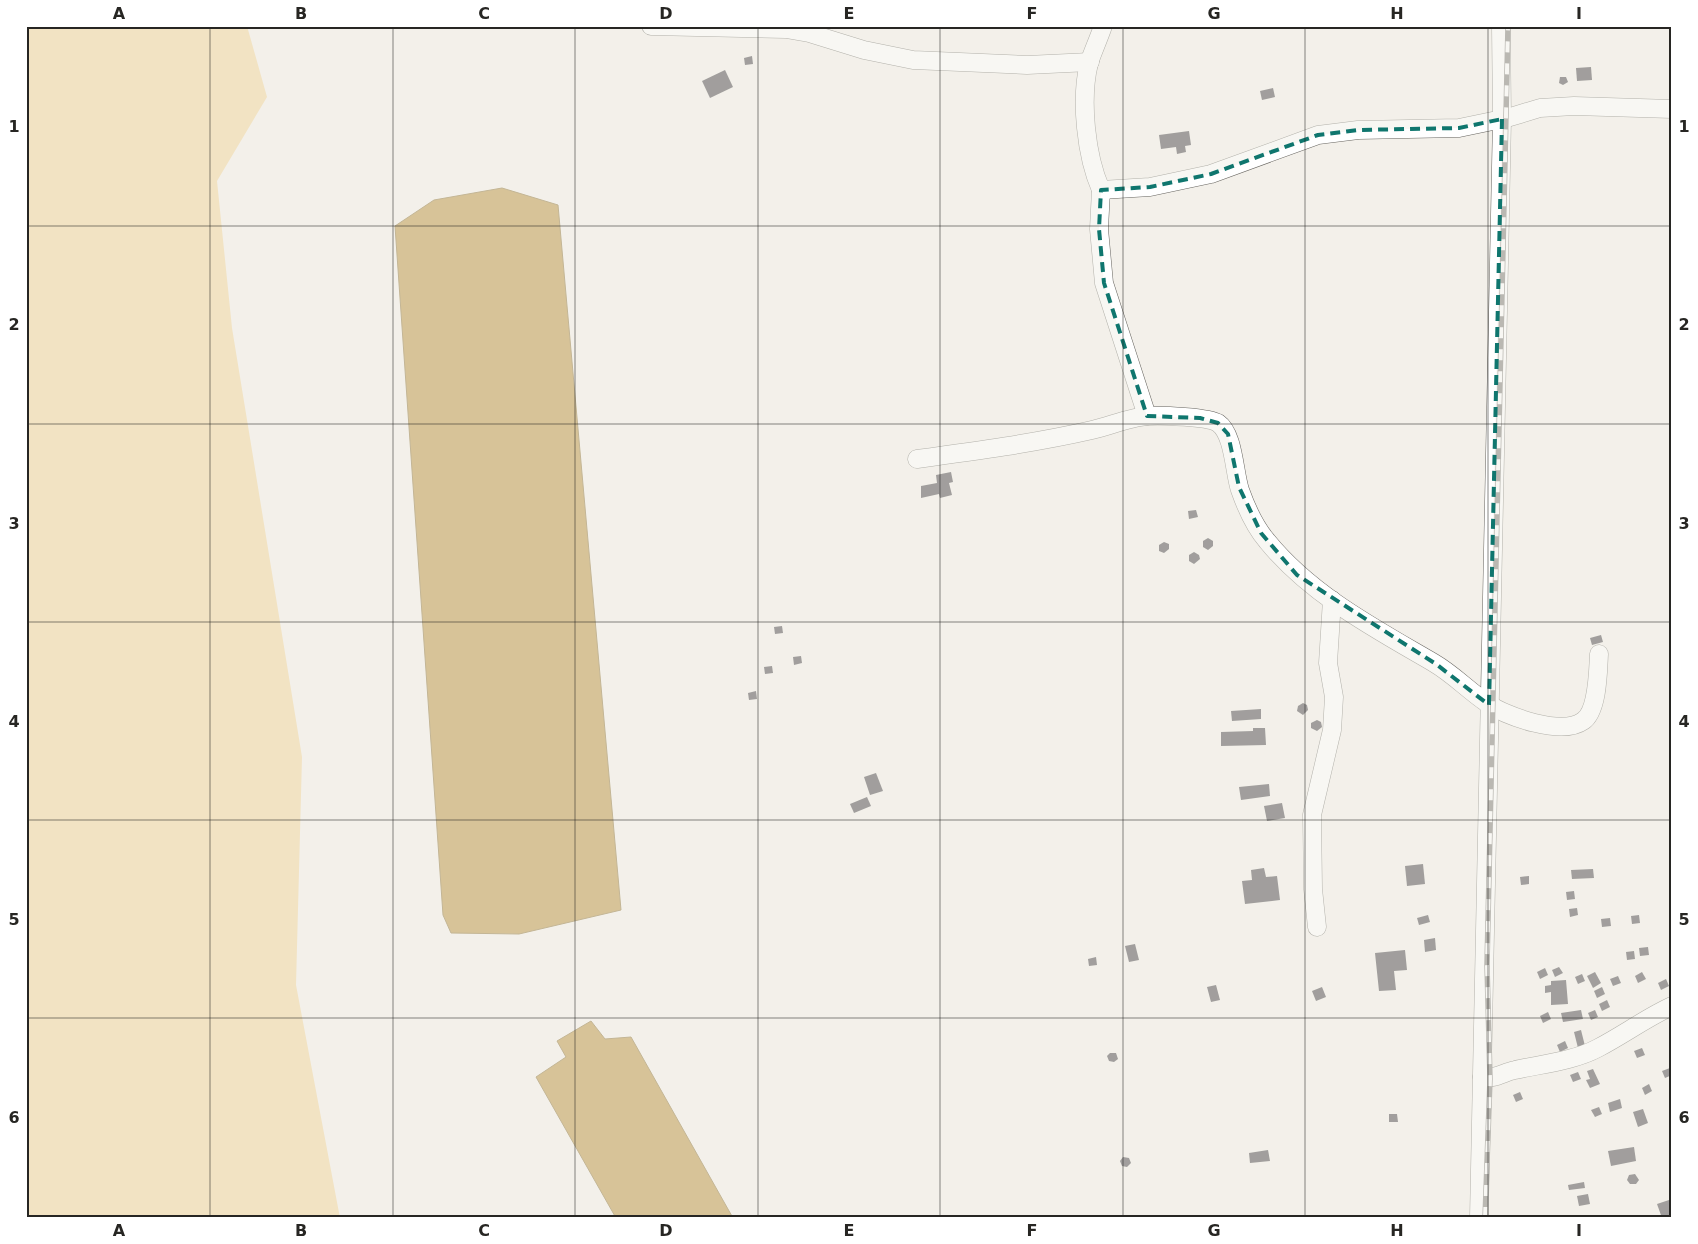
<svg xmlns="http://www.w3.org/2000/svg" width="1698" height="1244" font-family="'DejaVu Sans',sans-serif">
	<style>
		.green { fill: #f1d296 }
		.water { fill: #b68d36; stroke: #8b6e30 }
		.building { fill: #3e3b40 }
		.lines { fill: none; stroke-linecap: round; stroke-linejoin: round }
		.minor-casing { stroke: #676560; stroke-width: 19 }
		.minor { stroke: #fff; stroke-width: 18 }
		.rail-casing { stroke: #75736f; stroke-width: 5.5 }
		.rail { stroke: #fff; stroke-width: 4; stroke-dasharray: 11; stroke-linecap: butt }
		.marked { fill: none; stroke: #0f766e; stroke-width: 4; stroke-dasharray: 10 6; stroke-linejoin: round }
		.grid { fill: none; stroke: #272623; stroke-width: 1; stroke-opacity: 0.55 }
		.neatline { fill: none; stroke: #272623; stroke-width: 2 }
		.grid-label { font-size: 16px; text-anchor: middle; font-weight: bold; fill: #272623 }
	</style>
	<rect width="100%" height="100%" fill="#f3f0ea"/>
	<polygon class="green" points="26,26 247,26 267,97 217,181 232,328 302,757 296,985 340,1218 26,1218"/>
	<g class="water">
		<polygon points="502,188 558,205 621,910 519,934 451,933 443,915 395,226 434,200"/>
		<polygon points="591,1021 605,1039 631,1037 733,1218 616,1218 536,1077 566,1057 557,1041"/>
	</g>
	<g class="building">
		<polygon points="752,56 753,64 745,65 744,58"/>
		<polygon points="1591,67 1592,80 1577,81 1576,68"/>
		<polygon points="725,70 733,87 710,98 702,81"/>
		<polygon points="1560,77 1566,77 1568,82 1563,85 1559,83"/>
		<polygon points="1273,88 1275,97 1262,100 1260,91"/>
		<polygon points="1189,131 1191,145 1185,146 1186,152 1177,154 1176,147 1161,149 1159,135"/>
		<polygon points="951,472 953,482 949,483 952,495 940,498 939,494 921,498 921,486 937,483 936,475"/>
		<polygon points="1196,510 1198,517 1189,519 1188,511"/>
		<polygon points="1208,538 1213,541 1213,546 1208,550 1203,547 1203,541"/>
		<polygon points="1164,542 1169,544 1169,549 1164,553 1159,551 1159,545"/>
		<polygon points="1194,552 1199,555 1200,559 1194,564 1189,561 1189,555"/>
		<polygon points="782,626 783,633 775,634 774,627"/>
		<polygon points="1601,635 1603,642 1592,645 1590,638"/>
		<polygon points="801,656 802,663 794,665 793,657"/>
		<polygon points="772,666 773,673 765,674 764,667"/>
		<polygon points="756,691 757,699 749,700 748,693"/>
		<polygon points="1303,703 1307,705 1308,710 1303,715 1297,711 1298,706"/>
		<polygon points="1261,709 1261,719 1232,721 1231,711"/>
		<polygon points="1317,720 1321,722 1322,727 1317,731 1311,728 1311,723"/>
		<polygon points="1253,728 1265,728 1266,745 1221,746 1221,732 1253,731"/>
		<polygon points="876,773 883,791 870,795 864,777"/>
		<polygon points="1269,784 1270,796 1241,800 1239,787"/>
		<polygon points="867,797 871,806 854,813 850,804"/>
		<polygon points="1282,803 1285,818 1267,821 1264,806"/>
		<polygon points="1423,864 1425,884 1407,886 1405,866"/>
		<polygon points="1264,868 1266,877 1277,876 1280,900 1245,904 1242,881 1252,880 1251,870"/>
		<polygon points="1593,869 1594,878 1572,879 1571,870"/>
		<polygon points="1529,876 1529,884 1521,885 1520,877"/>
		<polygon points="1574,891 1575,899 1567,900 1566,892"/>
		<polygon points="1577,908 1578,915 1570,917 1569,909"/>
		<polygon points="1428,915 1430,922 1419,925 1417,918"/>
		<polygon points="1639,915 1640,923 1632,924 1631,916"/>
		<polygon points="1610,918 1611,926 1602,927 1601,919"/>
		<polygon points="1435,938 1436,950 1425,952 1424,940"/>
		<polygon points="1135,944 1139,960 1129,962 1125,946"/>
		<polygon points="1648,947 1649,955 1640,956 1639,948"/>
		<polygon points="1405,950 1407,970 1394,971 1396,990 1379,991 1375,953"/>
		<polygon points="1634,951 1635,959 1627,960 1626,952"/>
		<polygon points="1096,957 1097,965 1089,966 1088,959"/>
		<polygon points="1559,967 1563,973 1555,977 1552,970"/>
		<polygon points="1545,968 1548,975 1540,979 1537,972"/>
		<polygon points="1595,972 1601,983 1593,988 1587,976"/>
		<polygon points="1642,972 1646,979 1638,983 1635,976"/>
		<polygon points="1582,974 1585,981 1578,984 1575,977"/>
		<polygon points="1618,976 1621,983 1613,986 1610,979"/>
		<polygon points="1666,979 1669,986 1661,990 1658,983"/>
		<polygon points="1566,980 1568,1004 1551,1005 1551,992 1545,993 1545,986 1551,985 1551,981"/>
		<polygon points="1216,985 1220,1000 1211,1002 1207,987"/>
		<polygon points="1322,987 1326,997 1316,1001 1312,991"/>
		<polygon points="1602,987 1605,994 1597,998 1594,991"/>
		<polygon points="1607,1000 1610,1007 1602,1011 1599,1004"/>
		<polygon points="1581,1010 1583,1019 1563,1022 1561,1013"/>
		<polygon points="1595,1010 1598,1017 1591,1020 1588,1013"/>
		<polygon points="1548,1012 1551,1019 1543,1023 1540,1016"/>
		<polygon points="1581,1030 1585,1046 1578,1048 1574,1032"/>
		<polygon points="1565,1041 1568,1048 1560,1052 1557,1045"/>
		<polygon points="1642,1048 1645,1055 1637,1058 1634,1051"/>
		<polygon points="1110,1053 1116,1053 1118,1059 1114,1062 1109,1061 1107,1056"/>
		<polygon points="1670,1068 1672,1075 1665,1078 1662,1071"/>
		<polygon points="1593,1069 1600,1084 1590,1088 1586,1080 1590,1079 1587,1071"/>
		<polygon points="1578,1072 1581,1079 1573,1082 1570,1075"/>
		<polygon points="1649,1084 1652,1091 1645,1095 1642,1088"/>
		<polygon points="1520,1092 1523,1099 1516,1102 1513,1095"/>
		<polygon points="1620,1099 1622,1108 1610,1112 1608,1103"/>
		<polygon points="1599,1107 1602,1114 1595,1117 1591,1110"/>
		<polygon points="1643,1109 1648,1123 1638,1127 1633,1112"/>
		<polygon points="1389,1114 1397,1114 1398,1122 1389,1122"/>
		<polygon points="1634,1147 1636,1161 1611,1166 1608,1151"/>
		<polygon points="1268,1150 1270,1161 1250,1163 1249,1153"/>
		<polygon points="1123,1157 1129,1158 1131,1163 1127,1167 1122,1166 1120,1161"/>
		<polygon points="1635,1174 1639,1180 1636,1184 1630,1184 1627,1180 1629,1175"/>
		<polygon points="1584,1182 1585,1188 1569,1190 1568,1185"/>
		<polygon points="1588,1194 1590,1204 1579,1206 1577,1196"/>
		<polygon points="1672,1199 1672,1217 1662,1218 1657,1204"/>
	</g>
	<g class="lines">
		<g class="minor-casing">
			<g id="minor">
				<polyline points="651,26 786,29 809,33 864,50 913,60 1027,65 1090,62"/>
				<path d="M1103,26C1099,38 1093,51 1089,63C1080,100 1086,156 1101,190L1150,187L1211,174L1318,135L1358,130L1459,128L1507,118L1540,108L1574,106L1672,109"/>
				<polyline points="1101,190 1099,229 1104,283 1147,416"/>
				<path d="M917,459C976,451 1035,443 1092,430C1110,426 1130,417 1148,416C1161,415 1209,417 1218,423C1234,434 1234,472 1240,490C1246,507 1255,527 1267,541C1311,595 1374,628 1434,663C1453,674 1469,691 1487,703C1507,717 1562,736 1583,721C1598,711 1598,671 1599,654"/>
				<polyline points="1317,927 1313,889 1312,815 1332,730 1334,697 1328,663 1332,600"/>
				<path d="M1482,1077C1494,1080 1504,1072 1515,1070C1542,1064 1574,1061 1598,1048C1623,1035 1646,1018 1672,1006"/>
				<polyline points="1479,1218 1502,119 1501,26"/>
			</g>
		</g>
		<use href="#minor" class="minor"/>
		<g class="rail-casing">
			<polyline id="rail" points="1485,1218 1490,1079 1487,965 1508,26"/>
		</g>
		<use href="#rail" class="rail"/>
	</g>
	<path d="M0 0H1698V1244H0ZM1502,119L1489,705L1436,664L1297,575L1261,533L1239,487L1228,434L1218,423L1200,418L1147,416L1104,283L1099,229L1101,190L1150,187L1211,174L1318,135L1358,130L1459,128Z" fill="#f3f0ea" fill-opacity=".55" fill-rule="evenodd"/>
	<path class="marked" d="M1502,119L1489,705L1436,664L1297,575L1261,533L1239,487L1228,434L1218,423L1200,418L1147,416L1104,283L1099,229L1101,190L1150,187L1211,174L1318,135L1358,130L1459,128Z"/>
	<path class="grid" d="M210,26V1218M393,26V1218M575,26V1218M758,26V1218M940,26V1218M1123,26V1218M1305,26V1218M1488,26V1218M26,226H1672M26,424H1672M26,622H1672M26,820H1672M26,1018H1672"/>
	<rect width="1698" height="1244" fill="none" stroke="#ffffff" stroke-width="55"/>
	<rect x="28" y="28" width="1642" height="1188" class="neatline"/>
	<g class="grid-label">
		<text x="119" y="19">A</text>
		<text x="301" y="19">B</text>
		<text x="484" y="19">C</text>
		<text x="666" y="19">D</text>
		<text x="849" y="19">E</text>
		<text x="1032" y="19">F</text>
		<text x="1214" y="19">G</text>
		<text x="1397" y="19">H</text>
		<text x="1579" y="19">I</text>
		<text x="14" y="132">1</text>
		<text x="1684" y="132">1</text>
		<text x="14" y="330">2</text>
		<text x="1684" y="330">2</text>
		<text x="14" y="529">3</text>
		<text x="1684" y="529">3</text>
		<text x="14" y="727">4</text>
		<text x="1684" y="727">4</text>
		<text x="14" y="925">5</text>
		<text x="1684" y="925">5</text>
		<text x="14" y="1123">6</text>
		<text x="1684" y="1123">6</text>
		<text x="119" y="1236">A</text>
		<text x="301" y="1236">B</text>
		<text x="484" y="1236">C</text>
		<text x="666" y="1236">D</text>
		<text x="849" y="1236">E</text>
		<text x="1032" y="1236">F</text>
		<text x="1214" y="1236">G</text>
		<text x="1397" y="1236">H</text>
		<text x="1579" y="1236">I</text>
	</g>
</svg>
